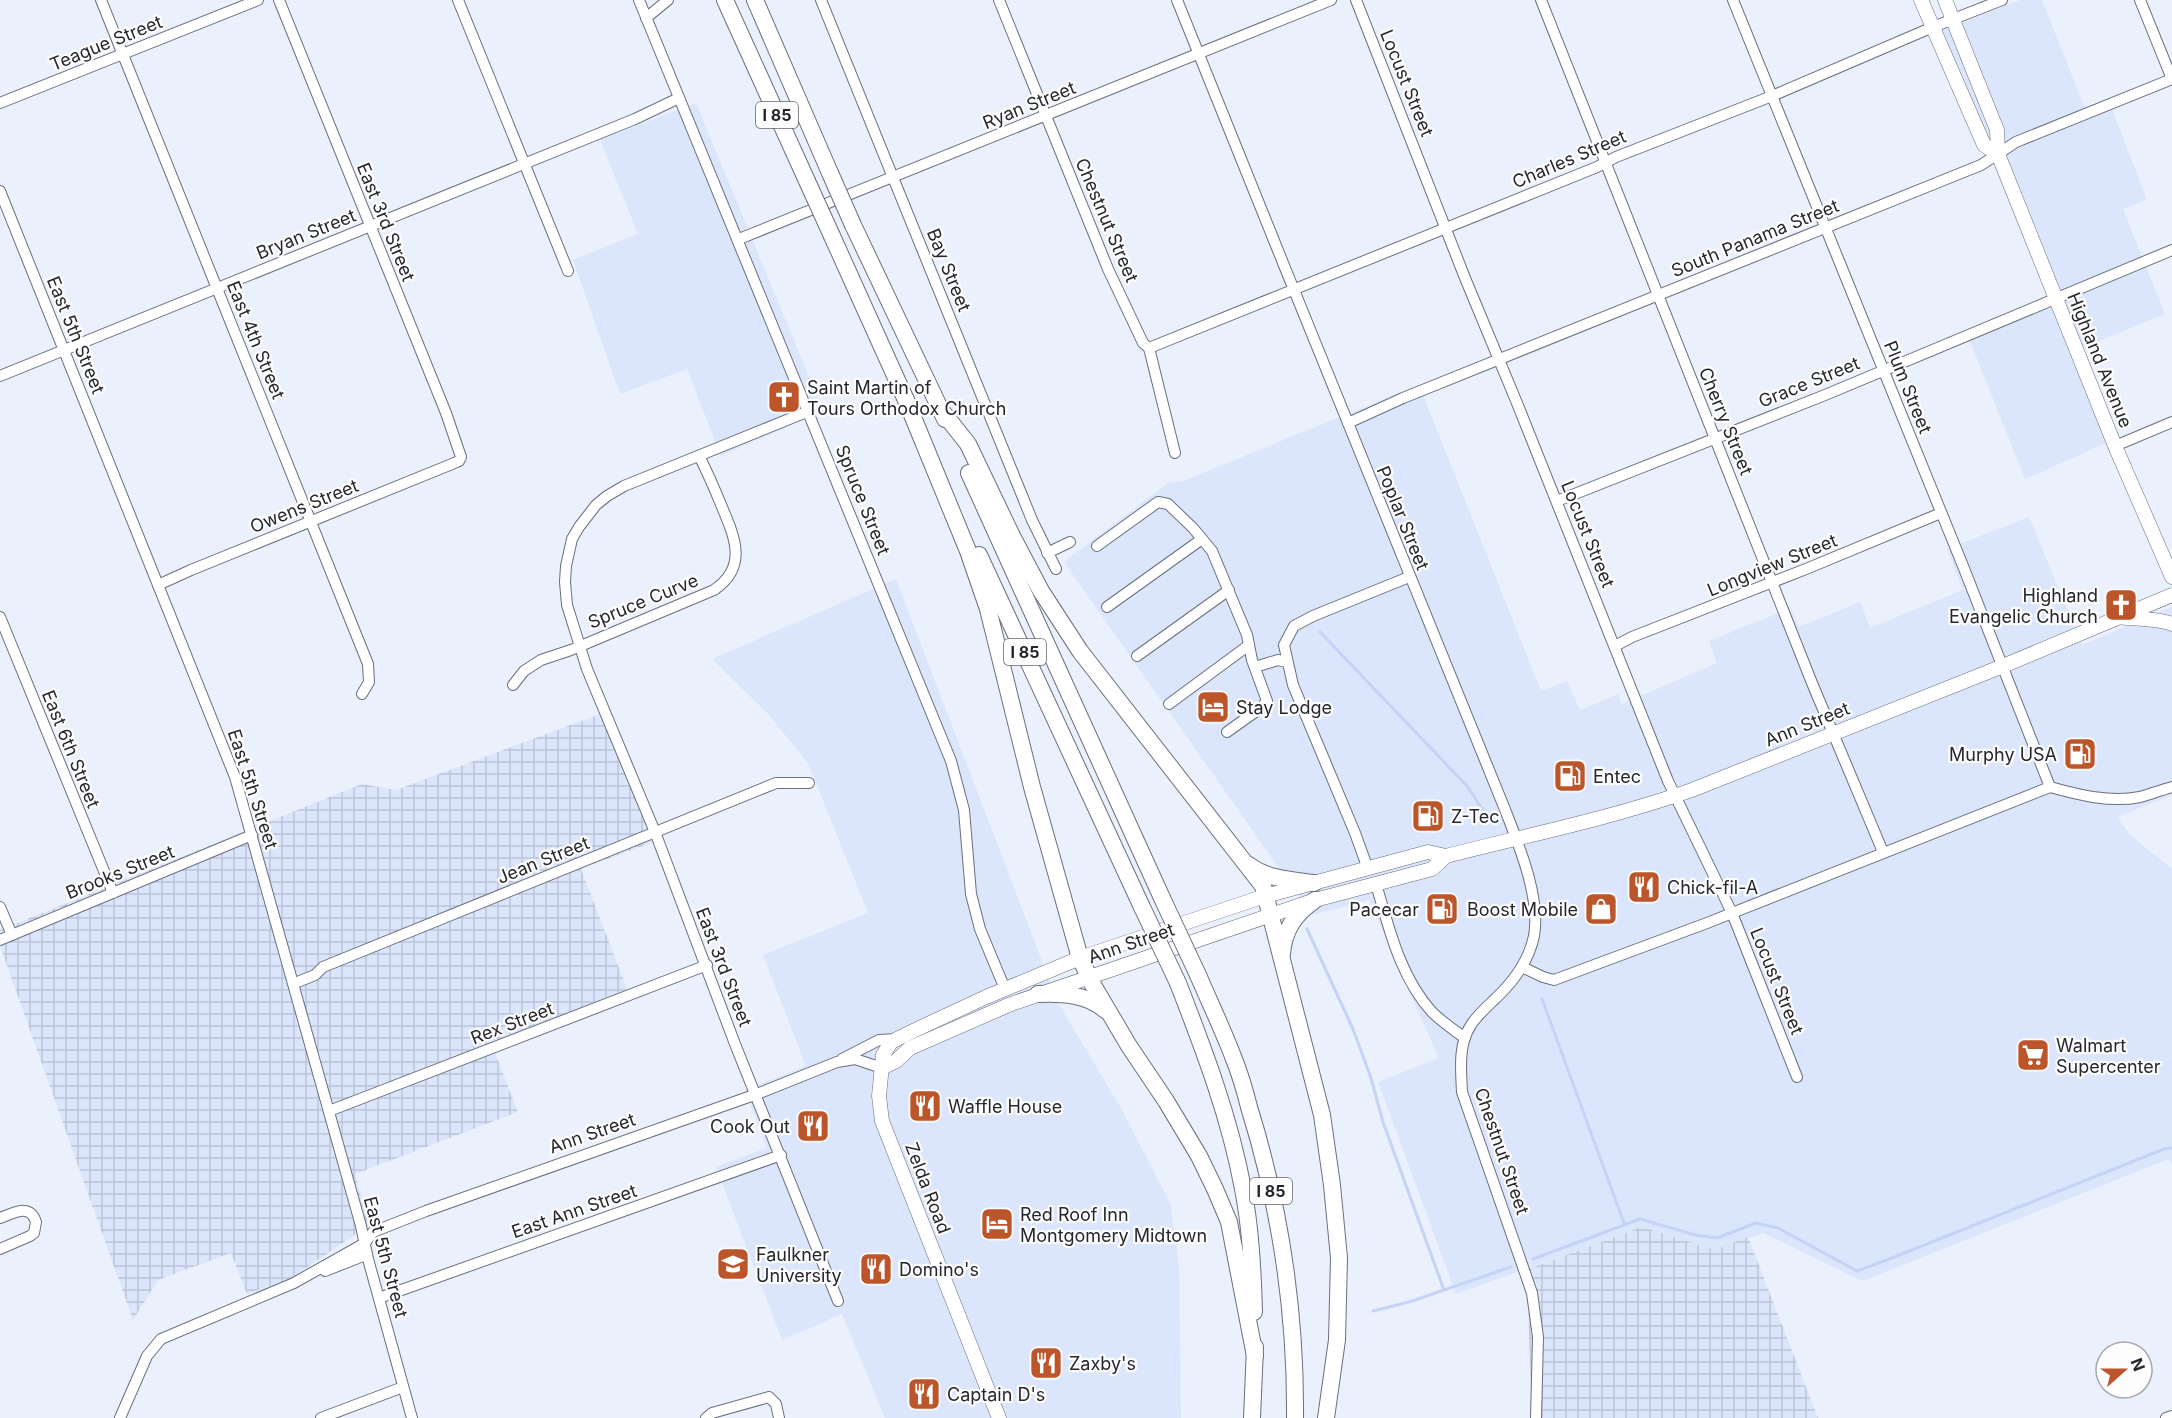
<svg xmlns="http://www.w3.org/2000/svg" width="2172" height="1418" font-family="Inter,sans-serif">
	<style>
		.built { fill: #dbe5fb }
		.industrial { fill: url(#industrial-grid) }
		.lines { fill: none; stroke-linecap: round; stroke-linejoin: round }
		.stream { stroke: #c5d4f6; stroke-width: 3 }
		.minor-casing { stroke: #696f7d; stroke-width: 12 }
		.major-casing { stroke: #696f7d; stroke-width: 15 }
		.highway-casing { stroke: #696f7d; stroke-width: 18 }
		.minor { stroke: #fff; stroke-width: 10 }
		.major { stroke: #fff; stroke-width: 14 }
		.highway { stroke: #fff; stroke-width: 16 }
		.highway-bridge-casing { stroke: #696f7d; stroke-width: 18; stroke-linecap: butt }
		.highway-bridge { stroke: #fff; stroke-width: 16 }
		.labels { text-anchor: middle; dominant-baseline: central; stroke-width: 4.5; stroke-linejoin: round; paint-order: stroke }
		.shield { fill: #fdfdfd; stroke: #66676b; stroke-width: 1.5 }
		.shield-label { font-size: 16px; font-weight: bold; fill: #25272d }
		.street-label { font-size: 18px; fill: #25272d; stroke: #fdfdfd }
		.poi-label { font-size: 18px; fill: #25272d; stroke: #fdfdfd; text-anchor: start }
	</style>
	<defs>
		<pattern id="industrial-grid" width="8" height="8" patternUnits="userSpaceOnUse" patternTransform="scale(1.5)"><rect width="8" height="8" fill="#dbe5fb"/><path d="M0 4h8M4 0v8" fill="none" stroke="#bcc4d7"/></pattern>
	</defs>
	<rect width="100%" height="100%" fill="#eaf0fc"/>
	<g class="built">
		<polygon points="2020,0 2042,0 2089,119 2112,109 2147,200 2123,209 2165,314 2070,353 2106,443 2025,479 1970,341 2051,307 1940,31"/>
		<polygon points="696,103 823,411 721,456 687,369 620,394 573,260 638,234 600,140"/>
		<polygon points="1419,385 1541,691 1567,681 1580,710 1618,694 1622,704 1717,663 1709,641 1791,608 1799,627 1860,602 1870,628 1963,590 1947,549 2029,517 2082,645 2172,607 2172,795 2117,817 2130,835 2172,869 2172,1164 2169,1159 1862,1281 1763,1233 1715,1250 1642,1227 1456,1294 1378,1082 1439,1058 1369,900 1312,915 1064,562 1168,483 1183,481"/>
		<polygon points="896,579 1058,1003 1122,1110 1170,1203 1179,1267 1181,1418 885,1418 842,1314 782,1340 716,1167 767,1148 745,1090 806,1066 763,955 868,913 808,763 768,714 712,659"/>
	</g>
	<g class="industrial">
		<polygon points="600,714 653,842 581,869 627,989 491,1043 518,1112 355,1174 369,1225 290,1279 247,1294 231,1253 158,1280 133,1320 0,946 0,930 362,784 396,790"/>
		<polygon points="1642,1227 1715,1250 1748,1237 1818,1418 1532,1418 1528,1307 1520,1272"/>
	</g>
	<g class="lines">
		<g class="stream">
			<polyline points="1320,632 1468,787 1486,815"/>
			<polyline points="1307,929 1353,1029 1371,1078 1383,1122 1444,1290"/>
			<polyline points="1542,999 1624,1223"/>
			<polyline points="1533,1259 1640,1219 1695,1235 1717,1238 1756,1223 1778,1228 1857,1271 1892,1258 2164,1149 2172,1148"/>
			<polyline points="1373,1311 1409,1302 1511,1267"/>
		</g>
		<g class="minor-casing">
			<g id="minor">
				<polyline points="101,0 368,664 369,682 362,694"/>
				<polyline points="458,0 568,271"/>
				<polyline points="639,0 951,761 964,810 971,894 980,929 1005,989"/>
				<polyline points="821,0 1032,520 1056,569"/>
				<polyline points="999,0 1108,269 1143,343 1149,348 1175,453"/>
				<path d="M1177,0C1286,269 1393,539 1504,807C1518,843 1541,897 1534,936C1529,960 1513,982 1496,998C1488,1006 1477,1015 1471,1025C1458,1044 1461,1070 1462,1092L1532,1293L1538,1337L1536,1418"/>
				<polyline points="1356,0 1465,278 1517,403 1668,781 1732,913 1797,1077"/>
				<polyline points="1541,0 1812,683 1883,852"/>
				<polyline points="1733,0 1963,566 2050,787"/>
				<polyline points="646,18 668,0"/>
				<polyline points="0,103 258,0"/>
				<polyline points="0,191 235,777 361,1226 368,1259 412,1418"/>
				<polyline points="739,239 1331,0"/>
				<polyline points="1149,348 1597,167 1616,157 1772,96 1933,27 2002,0"/>
				<polyline points="0,376 635,119 679,98"/>
				<polyline points="809,411 624,486 607,496 596,505 579,527 572,539 566,566 565,582 567,605 587,669 655,832 735,1044 838,1301"/>
				<polyline points="1348,423 1403,398 1981,165 2016,142 2172,79 2140,0"/>
				<polyline points="2115,446 2172,422"/>
				<polyline points="1557,501 1825,395 2172,250"/>
				<polyline points="1097,546 1158,502 1168,504 1193,528 1212,551 1247,635 1252,660 1267,701 1262,707 1227,732"/>
				<polyline points="1047,553 1070,542"/>
				<polyline points="158,585 191,570 452,464 459,461 461,457 446,413 279,0"/>
				<polyline points="1107,607 1202,539"/>
				<polyline points="0,617 113,893"/>
				<polyline points="1615,646 1632,637 1806,569 1941,513"/>
				<polyline points="1137,656 1229,590"/>
				<polyline points="1255,667 1278,660 1287,662"/>
				<path d="M513,685L524,671L541,660L571,650L714,590C748,567 735,538 722,507C715,490 708,473 699,456"/>
				<polyline points="1169,704 1249,645"/>
				<path d="M2050,787C2079,795 2110,803 2140,797C2151,794 2161,790 2172,787"/>
				<polyline points="1368,869 1355,833 1293,685 1284,645 1294,626 1313,616 1409,577"/>
				<path d="M1376,884C1389,928 1400,977 1432,1012C1442,1022 1454,1030 1465,1038"/>
				<polyline points="0,907 12,935"/>
				<polyline points="0,940 252,835"/>
				<polyline points="1522,967 1543,977 1554,980 1707,923 2050,787"/>
				<polyline points="295,983 315,975 323,967 776,783 809,783"/>
				<polyline points="842,1059 879,1040 897,1039"/>
				<polyline points="329,1111 707,965"/>
				<path d="M0,1218C14,1213 30,1203 36,1222L34,1233L30,1236L0,1249"/>
				<polyline points="325,1271 363,1256 364,1246"/>
				<polyline points="379,1298 781,1155"/>
				<polyline points="120,1418 147,1356 161,1339 294,1283 365,1243 373,1232 426,1211 757,1094 837,1062 855,1059 882,1068"/>
				<polyline points="321,1418 403,1387"/>
				<polyline points="706,1418 712,1413 769,1397 776,1404 779,1418"/>
				<polyline points="2166,1418 2172,1416"/>
			</g>
		</g>
		<g class="major-casing">
			<g id="major">
				<polyline points="1921,0 1984,145 1998,154"/>
				<polyline points="1945,0 1997,130 1998,154 2115,446 2172,577"/>
				<path d="M2117,617C2134,619 2157,618 2172,624"/>
				<polyline points="882,1068 896,1061 910,1048 1011,1004 1315,900 1432,869 1446,856"/>
				<path d="M999,1418L882,1121L879,1096L883,1055L891,1042L913,1031L986,997L1080,958L1265,896L1428,852L1446,856C1528,835 1612,818 1692,790L2003,666L2172,595"/>
			</g>
		</g>
		<g class="highway-casing">
			<g id="highway">
				<polyline points="725,0 807,181"/>
				<polyline points="755,0 830,173"/>
				<polyline points="853,225 945,419"/>
				<polyline points="832,236 910,409"/>
				<polyline points="906,400 968,551 988,609 1032,787 1080,958 1093,985 1129,1046 1166,1101 1199,1156 1215,1189 1229,1222 1255,1356"/>
				<polyline points="941,410 968,444 1012,536 1041,591 1080,651 1263,886 1322,1115 1332,1185 1339,1258 1337,1340 1326,1418"/>
				<polyline points="969,473 1162,898"/>
				<polyline points="979,555 1141,905"/>
				<path d="M1249,865C1267,879 1291,880 1314,883"/>
				<path d="M1282,954C1284,929 1295,914 1315,900"/>
				<path d="M1198,975C1210,1003 1223,1030 1234,1059C1240,1074 1245,1091 1249,1107C1280,1207 1296,1313 1295,1418"/>
				<path d="M1178,983C1204,1050 1230,1118 1243,1189C1251,1229 1253,1271 1254,1312"/>
				<path d="M1038,994C1062,993 1087,994 1105,1010"/>
				<polyline points="1252,1418 1255,1347"/>
			</g>
		</g>
		<use href="#minor" class="minor"/>
		<use href="#major" class="major"/>
		<use href="#highway" class="highway"/>
		<g class="highway-bridge-casing">
			<g id="highway-bridge">
				<polyline points="830,173 853,225"/>
				<polyline points="807,181 832,236"/>
				<polyline points="1162,898 1198,975"/>
				<polyline points="1141,905 1178,983"/>
			</g>
		</g>
		<use href="#highway-bridge" class="highway-bridge"/>
	</g>
	<defs>
		<g id="church-square" transform="scale(1.725)"><rect x="-9" y="-9" width="18" height="18" rx="4" fill="#bc5529" stroke="#fdfdfd"/><path d="M-1.2-6h2.4v3.5h3.3v2.4h-3.3V6h-2.4V-.1h-3.3v-2.4h3.3Z" fill="#fff"/></g>
		<g id="hotel-square" transform="scale(1.725)"><rect x="-9" y="-9" width="18" height="18" rx="4" fill="#bc5529" stroke="#fdfdfd"/><path d="M-6-4.5h1.5V1H6V5H4.5V3h-9V5H-6ZM-4 0a1.8 1.8 0 1 1 3.6 0ZM.5 0V-2.5h3Q6-2.5 6 0Z" fill="#fff"/></g>
		<g id="fuel-square" transform="scale(1.725)"><rect x="-9" y="-9" width="18" height="18" rx="4" fill="#bc5529" stroke="#fdfdfd"/><path d="M-5.5-6h7V0h2V4h1.3V-2.5L3-4.5l.8-.8L6-3V5H2.5V1h-1V6h-7ZM-4.2-4.7v3.2H.2V-4.7Z" fill="#fff"/></g>
		<g id="restaurant-square" transform="scale(1.725)"><rect x="-9" y="-9" width="18" height="18" rx="4" fill="#bc5529" stroke="#fdfdfd"/><path d="M-5-6h1v4h1v-4h1v4h1v-4h1v5L-1.5 .5V6h-2V.5L-5-1ZM5-6V6H3V1.5H1.5Q1.5-4 5-6Z" fill="#fff"/></g>
		<g id="shop-square" transform="scale(1.725)"><rect x="-9" y="-9" width="18" height="18" rx="4" fill="#bc5529" stroke="#fdfdfd"/><path d="M-5-2.5h2.3a2.7 3.5 0 0 1 5.4 0H5L5.5 6h-11ZM-1.5-2.5h3a1.5 2.3 0 0 0-3 0Z" fill="#fff"/></g>
		<g id="supermarket-square" transform="scale(1.725)"><rect x="-9" y="-9" width="18" height="18" rx="4" fill="#bc5529" stroke="#fdfdfd"/><path d="M-6-5.5h2.5l.6 2H6L4.5 2H-2.5L-4.4-4H-6ZM-1.5 3.2a1.3 1.3 0 1 0 .1 0ZM3 3.2a1.3 1.3 0 1 0 .1 0Z" fill="#fff"/></g>
		<g id="school-square" transform="scale(1.725)"><rect x="-9" y="-9" width="18" height="18" rx="4" fill="#bc5529" stroke="#fdfdfd"/><path d="M0-5L7-2L0 1L-7-2ZM-4 1L0 2.5L4 1V4Q0 6-4 4Z" fill="#fff"/></g>
	</defs>
	<g fill-rule="evenodd">
		<use href="#church-square" x="784" y="397"/>
		<use href="#church-square" x="2121" y="605"/>
		<use href="#hotel-square" x="1213" y="707"/>
		<use href="#fuel-square" x="2080" y="754"/>
		<use href="#fuel-square" x="1570" y="776"/>
		<use href="#fuel-square" x="1428" y="816"/>
		<use href="#restaurant-square" x="1644" y="887"/>
		<use href="#fuel-square" x="1442" y="909"/>
		<use href="#shop-square" x="1601" y="909"/>
		<use href="#supermarket-square" x="2033" y="1055"/>
		<use href="#restaurant-square" x="925" y="1106"/>
		<use href="#restaurant-square" x="813" y="1126"/>
		<use href="#hotel-square" x="997" y="1224"/>
		<use href="#school-square" x="733" y="1264"/>
		<use href="#restaurant-square" x="876" y="1269"/>
		<use href="#restaurant-square" x="1046" y="1363"/>
		<use href="#restaurant-square" x="924" y="1394"/>
	</g>
	<g class="labels">
		<g class="shield">
			<rect x="756" y="102" width="42" height="26" rx="4.5"/>
			<rect x="1004" y="639" width="42" height="26" rx="4.5"/>
			<rect x="1250" y="1178" width="42" height="26" rx="4.5"/>
		</g>
		<g class="shield-label">
			<text x="777" y="115">I 85</text>
			<text x="1025" y="652">I 85</text>
			<text x="1271" y="1191">I 85</text>
		</g>
		<g class="street-label">
			<text transform="translate(106 43) rotate(-22)">Teague Street</text>
			<text transform="translate(1407 83) rotate(68)">Locust Street</text>
			<text transform="translate(1029 105) rotate(-22)">Ryan Street</text>
			<text transform="translate(1569 159) rotate(-23)">Charles Street</text>
			<text transform="translate(1107 220) rotate(67)">Chestnut Street</text>
			<text transform="translate(386 222) rotate(68)">East 3rd Street</text>
			<text transform="translate(306 234) rotate(-22)">Bryan Street</text>
			<text transform="translate(1755 238) rotate(-22)">South Panama Street</text>
			<text transform="translate(949 270) rotate(68)">Bay Street</text>
			<text transform="translate(76 335) rotate(68)">East 5th Street</text>
			<text transform="translate(256 340) rotate(68)">East 4th Street</text>
			<text transform="translate(2100 360) rotate(68)">Highland Avenue</text>
			<text transform="translate(1809 382) rotate(-22)">Grace Street</text>
			<text transform="translate(1908 387) rotate(68)">Plum Street</text>
			<text transform="translate(1726 421) rotate(68)">Cherry Street</text>
			<text transform="translate(863 500) rotate(68)">Spruce Street</text>
			<text transform="translate(304 506) rotate(-22)">Owens Street</text>
			<text transform="translate(1403 518) rotate(68)">Poplar Street</text>
			<text transform="translate(1588 534) rotate(68)">Locust Street</text>
			<text transform="translate(1772 565) rotate(-22)">Longview Street</text>
			<text transform="translate(643 601) rotate(-22)">Spruce Curve</text>
			<text transform="translate(1807 724) rotate(-22)">Ann Street</text>
			<text transform="translate(71 749) rotate(68)">East 6th Street</text>
			<text transform="translate(253 789) rotate(72)">East 5th Street</text>
			<text transform="translate(543 860) rotate(-22)">Jean Street</text>
			<text transform="translate(120 872) rotate(-22)">Brooks Street</text>
			<text transform="translate(1131 943) rotate(-19)">Ann Street</text>
			<text transform="translate(724 967) rotate(69)">East 3rd Street</text>
			<text transform="translate(1777 981) rotate(68)">Locust Street</text>
			<text transform="translate(512 1023) rotate(-21)">Rex Street</text>
			<text transform="translate(592 1133) rotate(-19)">Ann Street</text>
			<text transform="translate(1502 1151) rotate(71)">Chestnut Street</text>
			<text transform="translate(928 1188) rotate(69)">Zelda Road</text>
			<text transform="translate(574 1211) rotate(-19)">East Ann Street</text>
			<text transform="translate(386 1257) rotate(75)">East 5th Street</text>
		</g>
		<g class="poi-label">
			<text x="807" y="387">Saint Martin of<tspan x="807" dy="21">Tours Orthodox Church</tspan></text>
			<text x="2098" y="595" text-anchor="end">Highland<tspan x="2098" dy="21">Evangelic Church</tspan></text>
			<text x="1236" y="707">Stay Lodge</text>
			<text x="2057" y="754" text-anchor="end">Murphy USA</text>
			<text x="1593" y="776">Entec</text>
			<text x="1451" y="816">Z-Tec</text>
			<text x="1667" y="887">Chick-fil-A</text>
			<text x="1419" y="909" text-anchor="end">Pacecar</text>
			<text x="1578" y="909" text-anchor="end">Boost Mobile</text>
			<text x="2056" y="1045">Walmart<tspan x="2056" dy="21">Supercenter</tspan></text>
			<text x="948" y="1106">Waffle House</text>
			<text x="790" y="1126" text-anchor="end">Cook Out</text>
			<text x="1020" y="1214">Red Roof Inn<tspan x="1020" dy="21">Montgomery Midtown</tspan></text>
			<text x="756" y="1254">Faulkner<tspan x="756" dy="21">University</tspan></text>
			<text x="899" y="1269">Domino's</text>
			<text x="1069" y="1363">Zaxby's</text>
			<text x="947" y="1394">Captain D's</text>
		</g>
	</g>
	<g transform="translate(2124 1370) rotate(69)"><circle r="28" fill="#fdfdfd" stroke="#a7a7aa" stroke-width="1.5"/>
	<path d="M0-4.5L10 22L0 15L-10 22Z" fill="#bc5529"/>
	<text y="-9" font-size="16" font-weight="bold" text-anchor="middle" fill="#25272d">N</text>
	</g>
</svg>
